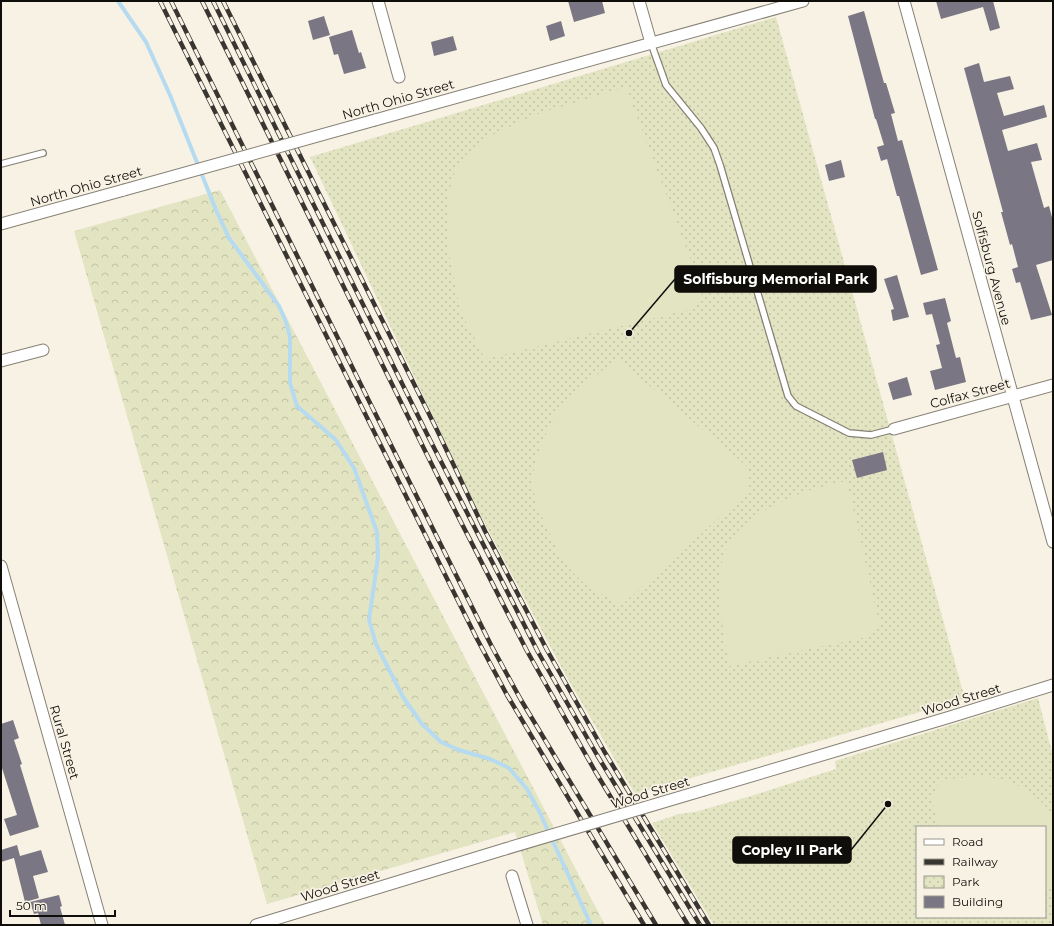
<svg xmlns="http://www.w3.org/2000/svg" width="1054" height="926" font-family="Montserrat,sans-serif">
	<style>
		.forest { fill: url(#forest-crowns) }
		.park { fill: url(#park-dots); fill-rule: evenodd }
		.garden { fill: #e2e4c2 }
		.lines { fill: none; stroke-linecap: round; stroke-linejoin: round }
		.stream { stroke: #b6dbf1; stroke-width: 4 }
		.building { fill: #7a7683 }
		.service-casing { stroke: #868175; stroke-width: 8 }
		.minor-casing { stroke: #868175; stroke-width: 13 }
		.service { stroke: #fff; stroke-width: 5.5 }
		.minor { stroke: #fff; stroke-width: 11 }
		.rail-casing { stroke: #393631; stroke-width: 4.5 }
		.rail { stroke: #f8f2e5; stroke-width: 3; stroke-dasharray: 9; stroke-linecap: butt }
		.minor-bridge-casing { stroke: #868175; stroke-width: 13; stroke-linecap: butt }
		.minor-bridge { stroke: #fff; stroke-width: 11 }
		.labels { text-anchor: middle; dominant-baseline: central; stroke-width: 3.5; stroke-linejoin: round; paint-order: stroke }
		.street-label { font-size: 13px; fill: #100e0a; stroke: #f8f2e5 }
		.leader { fill: none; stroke: #100e0a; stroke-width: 1.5 }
		.callout-dot { fill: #100e0a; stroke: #f8f2e5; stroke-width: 1.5 }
		.callout { fill: #100e0a; stroke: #100e0a; stroke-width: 1.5 }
		.callout-label { font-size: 14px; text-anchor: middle; font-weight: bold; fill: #fff }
	</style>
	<defs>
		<pattern id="forest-crowns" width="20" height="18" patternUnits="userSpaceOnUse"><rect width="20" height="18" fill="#e2e4c2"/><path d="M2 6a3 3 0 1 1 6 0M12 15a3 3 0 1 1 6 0" fill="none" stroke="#c1c2a5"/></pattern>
		<pattern id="park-dots" width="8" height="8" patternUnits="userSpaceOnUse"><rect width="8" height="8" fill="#e2e4c2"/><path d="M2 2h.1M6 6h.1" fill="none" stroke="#c1c2a5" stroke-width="1.8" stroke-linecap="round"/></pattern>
	</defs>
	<rect width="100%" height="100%" fill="#f8f2e5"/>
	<polygon class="forest" points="220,190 605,925 543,925 515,832 267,904 74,231"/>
	<g class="park">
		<polygon points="776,17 965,699 635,794 565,674 477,509 310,157"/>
		<path d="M1038,698L1053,756V925H714L652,823L679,814L695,812L751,796L836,769L835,761ZM917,827H1045V917H917Z"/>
	</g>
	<g class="garden">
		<polygon points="626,87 703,292 692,309 485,359 463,316 456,291 450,260 447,227 448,198 452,178 461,161 472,149 488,137 534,115"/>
		<polygon points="617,359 749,468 749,491 622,605 588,587 573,573 560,556 537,506 533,488 533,474 537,456 550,424 558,409 589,381"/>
		<path d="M847,481L880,626L871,636L729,666C723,633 712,577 727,546C741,518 788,496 817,488C827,485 837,483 847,481Z"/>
		<path d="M979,776C1010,779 1035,789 1053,816V887L1045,888V827H939L932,801L939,782L951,779Z"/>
	</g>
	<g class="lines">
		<polyline class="stream" points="118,1 146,42 170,95 216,210 229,238 279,306 286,322 290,337 290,383 297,406 336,440 354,468 377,532 378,557 369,620 376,644 403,697 422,724 441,742 459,750 490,759 509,768 527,789 540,813 591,925"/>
	</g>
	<g class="building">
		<polygon points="568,1 602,1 605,13 574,22"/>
		<polygon points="936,1 993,1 1000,28 990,31 983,7 941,19"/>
		<polygon points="864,11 884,83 886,83 895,113 891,114 898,141 902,140 938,270 921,275 899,196 897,196 887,159 881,161 877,147 884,145 876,119 875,119 848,16"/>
		<polygon points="324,16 330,35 313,40 308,21"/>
		<polygon points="561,21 565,36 550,41 546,26"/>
		<polygon points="352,30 359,53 361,52 366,68 344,74 338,54 334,55 329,37"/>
		<polygon points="453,36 457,50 434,56 431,42"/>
		<polygon points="979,63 984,82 1010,76 1014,89 997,93 1004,116 1044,105 1047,117 1002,130 1008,151 1037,143 1042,160 1031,162 1044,208 1049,206 1053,221 1053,260 1036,265 1052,315 1031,320 1020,282 1016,283 1012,269 1018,267 1012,244 1010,245 1001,212 1003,212 964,68"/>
		<polygon points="841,160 845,177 829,181 825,165"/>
		<polygon points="897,275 909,317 893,321 891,310 894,309 884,279"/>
		<polygon points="945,298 951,321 947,323 956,358 960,357 966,382 935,390 930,371 942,368 936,345 940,344 932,314 926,315 923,303"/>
		<polygon points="907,377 912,395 893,400 888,383"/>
		<polygon points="883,452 887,470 857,478 852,460"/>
		<polygon points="13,720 19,738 14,740 22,764 20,765 39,827 10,836 4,819 17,815 1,765 1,724"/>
		<polygon points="17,845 20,856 41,850 48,872 33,876 39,898 25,902 14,858 1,862 1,850"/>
		<polygon points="59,895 62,906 60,907 65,925 41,925 38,913 34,914 30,902"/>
	</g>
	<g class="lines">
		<g class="service-casing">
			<g id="service">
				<polyline points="651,43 666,85 701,128 714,148 720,165 788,396 796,406 849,433 871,435 894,429"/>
				<polyline points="1,164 43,153"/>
			</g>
		</g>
		<g class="minor-casing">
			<g id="minor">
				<polyline points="378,1 399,77"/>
				<polyline points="639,1 651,43"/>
				<polyline points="904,1 1053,542"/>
				<polyline points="375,120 803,1"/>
				<polyline points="1,224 124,190"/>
				<polyline points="1,361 43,350"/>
				<polyline points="894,429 1053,385"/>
				<polyline points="1,566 102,925"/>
				<polyline points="704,790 950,717 1053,685"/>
				<polyline points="512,876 527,925"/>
				<polyline points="256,925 505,849"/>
			</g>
		</g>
		<use href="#service" class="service"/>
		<use href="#minor" class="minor"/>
		<g class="rail-casing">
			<g id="rail">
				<polyline points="160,1 476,637 507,695 644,925"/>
				<polyline points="171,1 369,401 491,645 521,700 656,925"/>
				<polyline points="202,1 443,487 527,651 595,771 688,925"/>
				<polyline points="213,1 427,434 538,652 597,755 700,925"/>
				<polyline points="223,1 437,430 485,531 547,650 604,751 709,925"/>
			</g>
		</g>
		<use href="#rail" class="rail"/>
		<g class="minor-bridge-casing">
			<g id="minor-bridge">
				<polyline points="124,190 375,120"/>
				<polyline points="505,849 704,790"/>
			</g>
		</g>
		<use href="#minor-bridge" class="minor-bridge"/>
	</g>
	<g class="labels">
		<g class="street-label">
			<text transform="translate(398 99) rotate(-16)">North Ohio Street</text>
			<text transform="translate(86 186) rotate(-16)">North Ohio Street</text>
			<text transform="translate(992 268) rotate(75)">Solfisburg Avenue</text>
			<text transform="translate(970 393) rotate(-15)">Colfax Street</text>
			<text transform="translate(961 699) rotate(-17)">Wood Street</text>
			<text transform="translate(65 742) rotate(74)">Rural Street</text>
			<text transform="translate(650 792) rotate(-17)">Wood Street</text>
			<text transform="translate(340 885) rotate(-17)">Wood Street</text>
		</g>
	</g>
	<path class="leader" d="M629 333L675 279M888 804L851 850"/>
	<g class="callout-dot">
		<circle cx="629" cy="333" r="4"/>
		<circle cx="888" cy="804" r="4"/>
	</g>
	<g class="callout">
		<rect x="675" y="266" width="201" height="26" rx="4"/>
		<rect x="733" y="837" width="118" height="26" rx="4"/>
	</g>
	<g class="callout-label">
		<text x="776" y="284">Solfisburg Memorial Park</text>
		<text x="792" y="855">Copley II Park</text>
	</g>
	<rect width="1054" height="926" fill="none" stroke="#100e0a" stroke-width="4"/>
	<rect x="916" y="826" width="130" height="92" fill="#f8f2e5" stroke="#9b978d"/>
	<rect x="924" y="839" width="20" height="6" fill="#ffffff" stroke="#9b978d"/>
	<text x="952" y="846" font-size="12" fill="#100e0a">Road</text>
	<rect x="924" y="859" width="20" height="6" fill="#393631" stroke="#9b978d"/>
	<text x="952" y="866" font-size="12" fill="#100e0a">Railway</text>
	<rect x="924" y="876" width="20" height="12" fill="url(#park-dots)" stroke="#9b978d"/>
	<text x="952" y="886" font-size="12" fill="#100e0a">Park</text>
	<rect x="924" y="896" width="20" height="12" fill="#7a7683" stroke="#9b978d"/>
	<text x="952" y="906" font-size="12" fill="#100e0a">Building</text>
	<path d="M10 910v6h105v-6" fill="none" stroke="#100e0a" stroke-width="2"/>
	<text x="16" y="910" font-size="12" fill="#100e0a" stroke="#f8f2e5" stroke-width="3" paint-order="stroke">50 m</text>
</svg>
